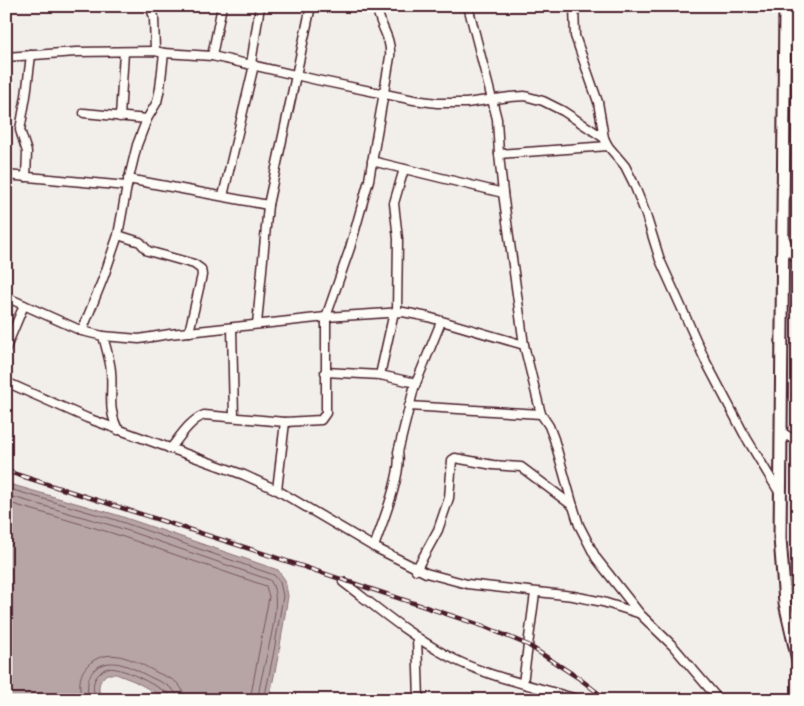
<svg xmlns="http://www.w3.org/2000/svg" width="804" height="706" font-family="'Architects Daughter',sans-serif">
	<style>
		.water { fill: #b7a5a6; stroke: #8b6f75 }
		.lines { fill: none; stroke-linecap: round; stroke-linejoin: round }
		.shore { stroke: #76555c; stroke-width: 1 }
		.street-casing { stroke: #4a1f2b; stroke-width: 11 }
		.secondary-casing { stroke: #4a1f2b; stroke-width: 15 }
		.street { stroke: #fdfcf7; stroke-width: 8 }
		.secondary { stroke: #fdfcf7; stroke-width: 11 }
		.rail-casing { stroke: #4a1f2b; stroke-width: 4.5 }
		.rail { stroke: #fdfcf7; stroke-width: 2.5; stroke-dasharray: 8; stroke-linecap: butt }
	</style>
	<rect width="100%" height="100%" fill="#f2efeb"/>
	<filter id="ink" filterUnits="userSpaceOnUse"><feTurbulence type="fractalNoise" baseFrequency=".02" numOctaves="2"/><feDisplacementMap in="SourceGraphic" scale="10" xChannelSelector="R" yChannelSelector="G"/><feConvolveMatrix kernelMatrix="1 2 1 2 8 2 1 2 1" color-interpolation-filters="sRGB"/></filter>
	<g filter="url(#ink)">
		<path class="water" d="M6,483L117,515L278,570L285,580L288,596L279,652L269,700H169L134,681L116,674H107C97,682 98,688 101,700H6Z"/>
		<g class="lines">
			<g class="shore">
				<polyline points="6,488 116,520 274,575 280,582 283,596 274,651 264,700"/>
				<path d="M6,495L114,526L270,580C287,602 259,672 258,700"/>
				<polyline points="6,502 112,533 266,586 269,597 250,700"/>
				<path d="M82,700C79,689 78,676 86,667C107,644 134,660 156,672C164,676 174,679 179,685C183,690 184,694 184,700"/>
				<path d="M89,700C87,690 86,678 94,670C111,654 134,669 152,678C158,681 167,684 172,689C176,692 176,695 177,700"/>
				<path d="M96,700C93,691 91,681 99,674C101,672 103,670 105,669C120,664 155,686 168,693L170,700"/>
			</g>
			<g class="street-casing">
				<g id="street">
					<polyline points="150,6 154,17 155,51"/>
					<polyline points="468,6 497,119 499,154 503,193 524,345 541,414 549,426 554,439 573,506 579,525 596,558 640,614 673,646 719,700"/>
					<polyline points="574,6 575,36 598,102 604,138 608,146 625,166 633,182 645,212 660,260 706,362 744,434 779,492"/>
					<polyline points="212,56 222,6"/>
					<polyline points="6,57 76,52 155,51 164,53 212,56 317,80 414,100 437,103 466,103 510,97 525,96 543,101 563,111 604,138"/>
					<polyline points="251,64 260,6"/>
					<polyline points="84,113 147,119"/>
					<polyline points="120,117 124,52"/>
					<polyline points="499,154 608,146"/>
					<polyline points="372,161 503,193"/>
					<polyline points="6,175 127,186"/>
					<polyline points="26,177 27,152 20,130 26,96 31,55"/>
					<polyline points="128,179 268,205"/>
					<polyline points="223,196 254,65"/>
					<polyline points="118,235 140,242 148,251 194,264 201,269 202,275 189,332"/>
					<polyline points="785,239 791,253 798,260"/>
					<polyline points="6,297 82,331 103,336 139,339 170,334 326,317 403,312 428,317 524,345"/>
					<polyline points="397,312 398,239 394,203 404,169"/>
					<polyline points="257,324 268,205 311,6"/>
					<polyline points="232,328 234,417"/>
					<polyline points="82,331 104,276 118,235 127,186 137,145 147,119 157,102 160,88 164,53"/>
					<path d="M103,336C106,348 110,360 111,371C113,394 107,408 118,430"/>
					<polyline points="6,348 24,305"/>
					<polyline points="325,372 380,375 416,383"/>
					<polyline points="380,375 394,312"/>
					<polyline points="6,382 87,418 244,475 277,490 374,547 426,573 467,584 573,596 603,602 638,613"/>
					<polyline points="409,406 541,414"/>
					<polyline points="781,432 798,442"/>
					<path d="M170,449C180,437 189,421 204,415L285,422L321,420L326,413V317L350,248L369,180L390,57C392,36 378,25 377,6"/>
					<polyline points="277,490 285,422"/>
					<path d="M374,547C381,526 403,473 398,452L414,388L441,322"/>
					<polyline points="416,570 438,530 449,498 452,460 455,458 493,465 521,467 573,506"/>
					<path d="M343,582C376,607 409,635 446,655C483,676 539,687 580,700"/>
					<polyline points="417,637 419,700"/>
					<polyline points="523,683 535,593"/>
				</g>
			</g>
			<g class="secondary-casing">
				<polyline id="secondary" points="785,6 780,538 785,603 798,660"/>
			</g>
			<use href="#street" class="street"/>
			<use href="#secondary" class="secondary"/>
			<g class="rail-casing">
				<polyline id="rail" points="6,471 244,547 483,626 528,645 580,679 607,700"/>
			</g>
			<use href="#rail" class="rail"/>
		</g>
	</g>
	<rect width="804" height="706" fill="none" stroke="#fdfcf7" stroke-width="25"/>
	<rect x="12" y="12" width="779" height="681" fill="none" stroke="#4a1f2b" stroke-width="2" filter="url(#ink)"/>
</svg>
